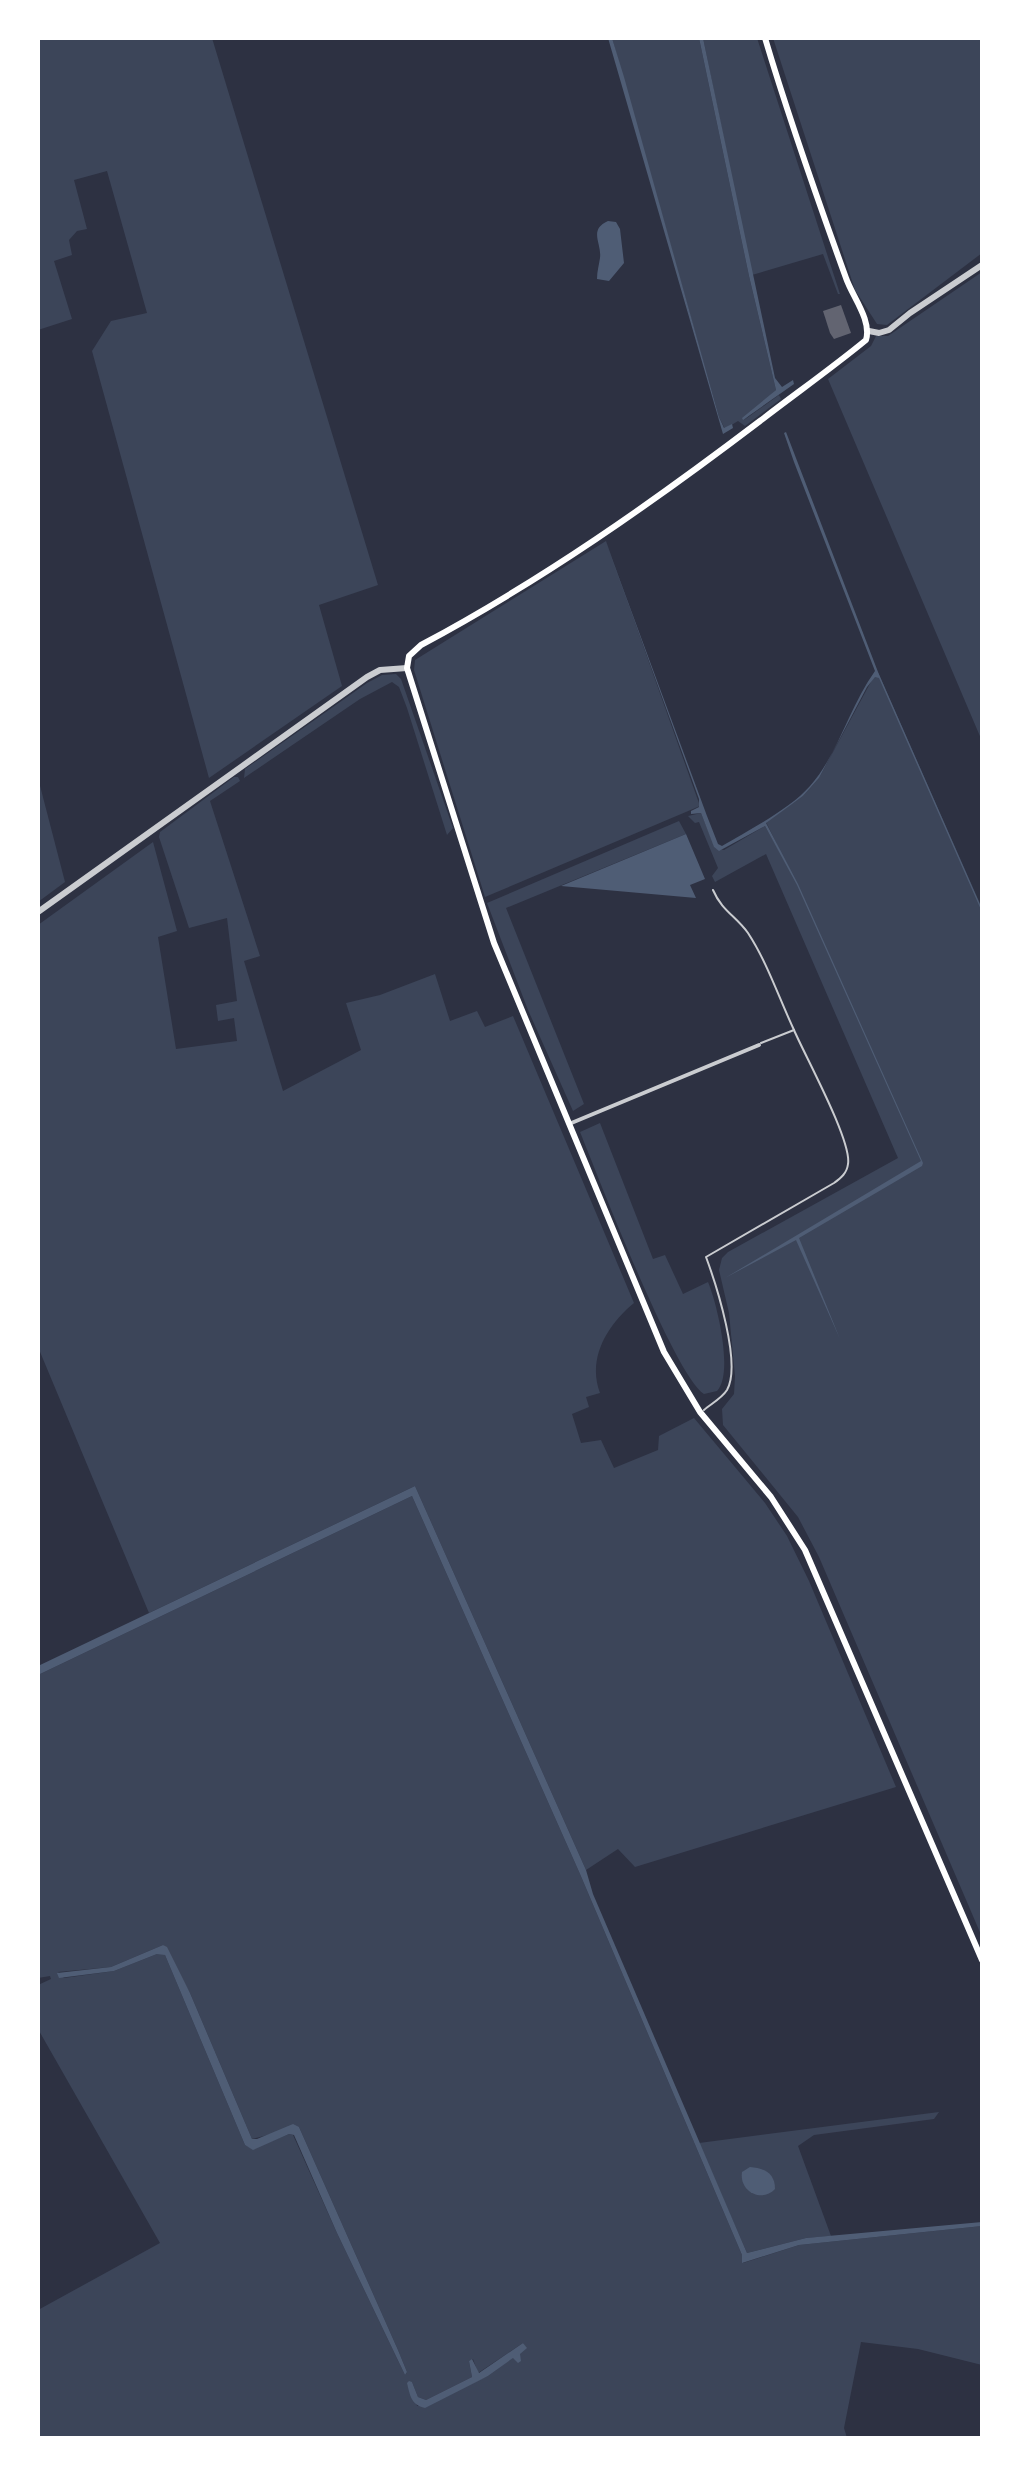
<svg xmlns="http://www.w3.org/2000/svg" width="1020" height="2476" font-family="'DM Sans',sans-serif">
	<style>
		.green { fill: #3c4559; fill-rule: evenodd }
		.water { fill: #4f5d75 }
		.building { fill: #626471 }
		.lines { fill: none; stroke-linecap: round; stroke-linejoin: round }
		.service { stroke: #caccd0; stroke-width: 2 }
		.minor { stroke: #caccd0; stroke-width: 4 }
		.tertiary { stroke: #caccd0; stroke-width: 6 }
		.secondary { stroke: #fff; stroke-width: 6 }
	</style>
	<rect width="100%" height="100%" fill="#2d3142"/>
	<g class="green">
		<polygon points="38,38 212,38 378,585 319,605 342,686 209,778 92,351 111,321 147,313 107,171 74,180 87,229 77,231 69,240 72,255 54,261 72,319 38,330"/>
		<polygon points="612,38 699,38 749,276 776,390 744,420 779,395 781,399 745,426 738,421 725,429 719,417"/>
		<polygon points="703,38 757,38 840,294 838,294 823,254 752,275"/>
		<polygon points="773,38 982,38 982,253 887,325 877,324 855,290"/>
		<polygon points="982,272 982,741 828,379 871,346 876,336 888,336"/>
		<polygon points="606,541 700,806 485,897 414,670 415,660"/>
		<polygon points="876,668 982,908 982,1937 819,1557 798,1517 723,1425 722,1409 734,1394 735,1376 729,1313 719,1270 722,1258 728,1252 898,1158 766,854 715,882 712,876 718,868 699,822 695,823 688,816 701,813 715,848 724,850 765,826 787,865 766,822 803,796 819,778 873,678"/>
		<polygon points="396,674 401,679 453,828 447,835 407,708 399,687 392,682 360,699 244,778 245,769 367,683 382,675"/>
		<path d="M234,777H238L240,781L210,801L260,956L244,961L283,1091L361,1050L346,1003L380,995L435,974L450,1021L477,1011L485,1027L513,1016L634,1303C607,1325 587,1359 600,1393L586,1397L589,1407L572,1414L581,1443L601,1440L614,1468L658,1450L659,1436L694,1418L765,1503L787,1536L809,1581L896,1787L635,1867L618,1849L586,1870L415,1486L149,1613L38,1347V925L153,842L177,931L158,937L176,1049L237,1041L234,1018L218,1021L216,1005L237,1001L227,918L189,928L159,837L160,832Z"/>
		<polygon points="38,778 65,882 38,902"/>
		<polygon points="679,821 686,834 506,908 584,1104 573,1111 528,1010 487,903"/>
		<path d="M600,1123L653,1259L665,1255L683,1294L708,1282C717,1303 734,1374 717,1391L704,1394C674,1375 598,1176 580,1132Z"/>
		<path d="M412,1496L580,1874L742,2255L743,2263L799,2245L982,2226V2365L918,2349L861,2342L844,2428L847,2438H38V2310L160,2243L38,2029V1985L51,1979L50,1976L38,1978V1675ZM163,1945L190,1993L252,2139L299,2127L398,2350L407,2372L405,2375L337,2233L293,2135L289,2134L253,2149L245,2145L165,1955L162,1952L157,1954L114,1971L64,1978L58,1972L111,1967ZM523,2343L526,2348L488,2376L417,2406L412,2382L418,2397L426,2400L472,2377L469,2361L473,2359L478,2373Z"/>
		<polygon points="939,2112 934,2119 814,2135 798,2146 831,2236 806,2238 747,2253 699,2143"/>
	</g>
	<g class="water">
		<polygon points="608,38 612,38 624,77 719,417 724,428 732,424 733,428 723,434"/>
		<polygon points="699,38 703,38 775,378 782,387 793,380 794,384 743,420 742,418 776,390 749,276"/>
		<path d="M608,221L616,222L620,229L624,263L609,281L597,279C597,271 599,265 600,258C602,243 588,230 608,221Z"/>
		<path d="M786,432L878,672L982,909V912L879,678L875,677L867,687L819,778L803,796L766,823L798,884L923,1163L922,1166L799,1238L840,1339L796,1240L725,1278L921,1161L797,885L765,826L719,851L714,847L701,813L691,814V811L699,807V799L608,548L707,816L718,844L722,846C749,830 790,809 810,786C839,753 849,707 875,671L794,462L784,433Z"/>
		<polygon points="686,834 705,879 690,885 696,898 561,886"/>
		<polygon points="415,1486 586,1870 593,1894 747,2253 806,2238 982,2222 982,2226 799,2245 742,2263 742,2255 580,1874 412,1496 38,1675 38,1666"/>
		<polygon points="163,1945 167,1947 190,1993 252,2139 257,2139 293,2124 299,2127 398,2350 407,2372 405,2375 337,2233 294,2135 289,2134 253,2150 245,2145 165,1955 157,1954 114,1971 59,1978 57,1973 111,1967"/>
		<path d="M750,2167C764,2168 775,2173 775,2189C762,2203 739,2192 742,2172Z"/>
		<path d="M523,2343L527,2348L520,2354L521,2361L518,2363L513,2358L488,2376L425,2408C411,2405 410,2395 407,2383L409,2381L412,2382L418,2397L426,2400L472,2377L469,2361L472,2359L479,2373Z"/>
	</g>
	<polygon class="building" points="841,305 851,333 834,339 830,333 823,311"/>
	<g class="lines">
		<g class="service">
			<path d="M713,890C722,911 736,916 748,933C767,962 779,998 794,1030L761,1043"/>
			<path d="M704,1410C711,1404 722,1398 727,1390C742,1364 716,1284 706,1257L834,1183C841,1178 847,1173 848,1164C852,1141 805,1056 794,1030"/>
		</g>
		<polyline class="minor" points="569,1124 759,1045"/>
		<g class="tertiary">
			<polyline points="869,331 879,333 889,330 910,313 982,265"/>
			<polyline points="38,912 367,677 380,670 407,668"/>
		</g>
		<path class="secondary" d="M765,38C789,119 817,198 846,278C852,296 872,320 866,340C832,368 795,394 760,421C652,503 541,581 421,645L409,656L407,668L494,943L664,1352L700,1412L771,1497L805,1550L982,1960"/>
	</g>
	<rect width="1020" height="2476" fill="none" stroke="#ffffff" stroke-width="80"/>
</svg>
